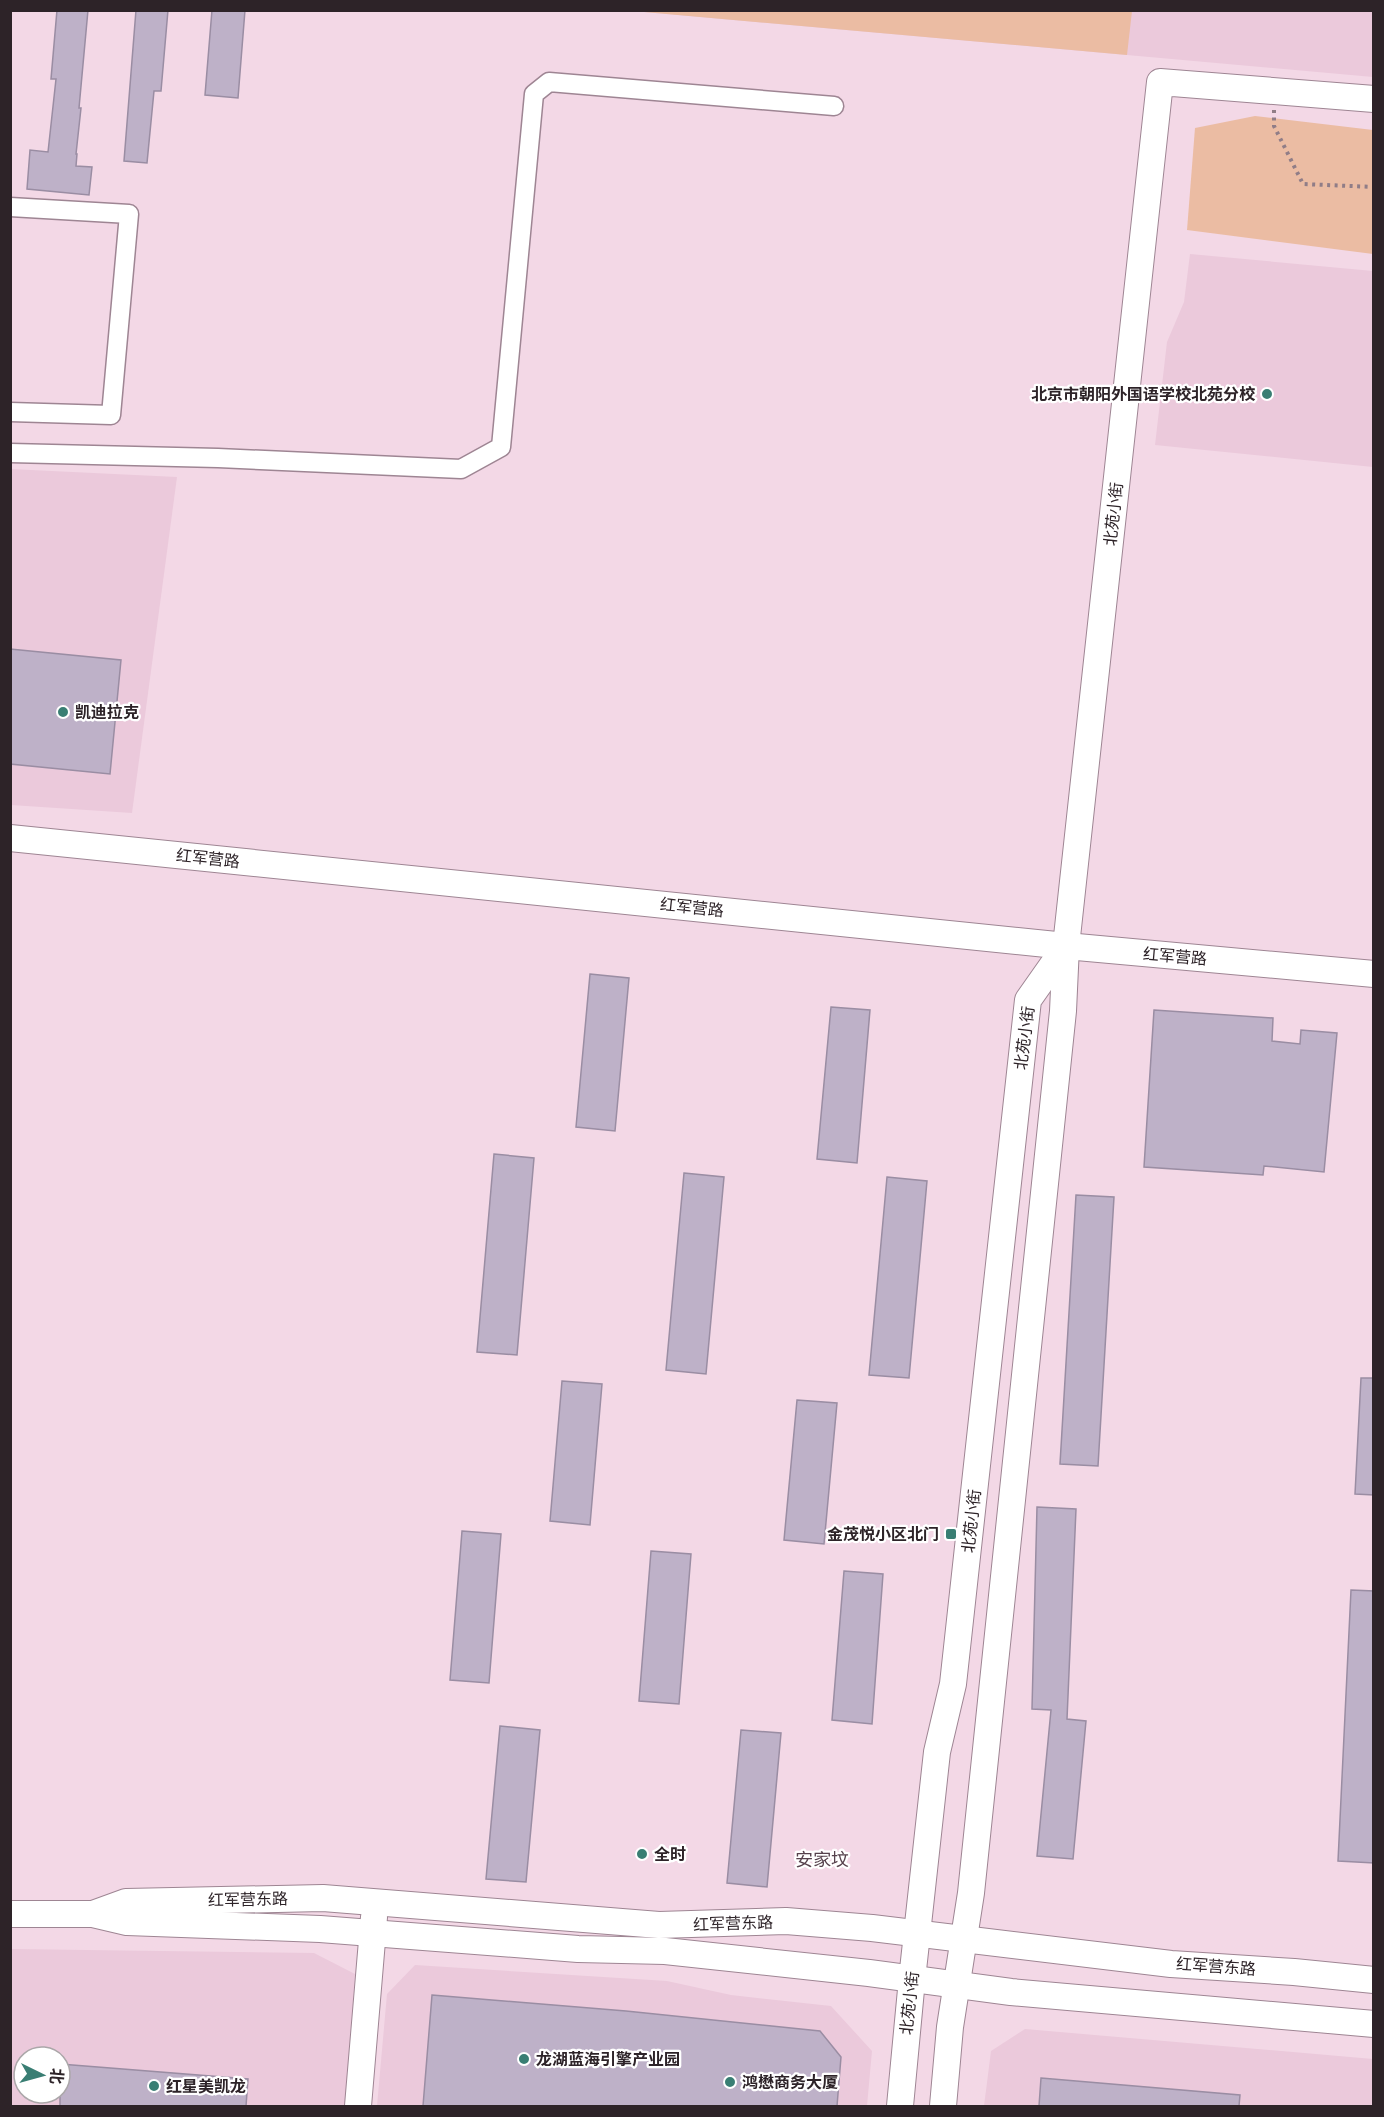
<svg xmlns="http://www.w3.org/2000/svg" width="1384" height="2117" font-family="'PT Sans','Noto Sans SC',sans-serif">
	<style>
		.built { fill: #ebc9db; fill-rule: evenodd }
		.green { fill: #ebbca3 }
		.building { fill: #beb1c8; stroke: #9a8da3; stroke-width: 1.5 }
		.lines { fill: none; stroke-linecap: round; stroke-linejoin: round }
		.street-casing { stroke: #9e8593; stroke-width: 21 }
		.secondary-casing { stroke: #9e8593; stroke-width: 28 }
		.path { stroke: #907d87; stroke-width: 4; stroke-dasharray: 3 4.5; stroke-linecap: butt }
		.street { stroke: #fff; stroke-width: 18 }
		.secondary { stroke: #fff; stroke-width: 26 }
		.poi-dot { fill: #397e73; stroke: #fff; stroke-width: 2 }
		.labels { text-anchor: middle; dominant-baseline: central; stroke-width: 4.5; stroke-linejoin: round; paint-order: stroke }
		.poi-label { font-size: 16px; font-weight: bold; fill: #2d2328; stroke: #fff; text-anchor: start }
		.street-label { font-size: 16px; fill: #2d2328; stroke: #fff }
		.neighbourhood-label { font-size: 18px; fill: #56414c; stroke: #fff }
	</style>
	<rect width="100%" height="100%" fill="#f3d8e6"/>
	<g class="built">
		<polygon points="633,11 1373,11 1373,77 1127,55"/>
		<polygon points="1190,254 1373,271 1373,467 1155,445 1167,342 1184,302"/>
		<polygon points="10,469 177,477 132,813 11,805"/>
		<path d="M11,1949L314,1953L355,1974L345,2106H11ZM24,2057H60V2093H24Z"/>
		<polygon points="415,1965 667,1981 731,1995 831,2006 872,2051 867,2106 377,2106 387,1994"/>
		<polygon points="1025,2029 1373,2059 1373,2106 984,2106 991,2051"/>
	</g>
	<g class="green">
		<polygon points="633,11 1132,10 1132,11 1127,55"/>
		<polygon points="1255,116 1373,130 1373,254 1187,230 1195,128"/>
	</g>
	<g class="building">
		<polygon points="57,10 88,10 79,108 81,108 76,154 77,154 76,166 92,167 89,195 27,189 30,150 48,152 56,79 51,79"/>
		<polygon points="136,10 168,10 161,91 154,91 147,163 124,161"/>
		<polygon points="212,10 245,10 238,98 205,95"/>
		<polygon points="10,649 121,660 110,774 10,764"/>
		<polygon points="590,974 629,978 615,1131 576,1127"/>
		<polygon points="831,1007 870,1010 857,1163 817,1159"/>
		<polygon points="1154,1010 1273,1018 1272,1041 1300,1044 1301,1030 1337,1033 1324,1172 1264,1166 1263,1175 1144,1167"/>
		<polygon points="494,1154 534,1158 517,1355 477,1352"/>
		<polygon points="684,1173 724,1177 706,1374 666,1370"/>
		<polygon points="887,1177 927,1181 909,1378 869,1375"/>
		<polygon points="1076,1195 1114,1197 1098,1466 1060,1464"/>
		<polygon points="1361,1378 1374,1378 1374,1495 1355,1494"/>
		<polygon points="562,1381 602,1384 590,1525 550,1521"/>
		<polygon points="797,1400 837,1403 824,1544 784,1540"/>
		<polygon points="1037,1507 1076,1509 1067,1719 1086,1721 1073,1859 1037,1856 1051,1710 1032,1709"/>
		<polygon points="462,1531 501,1534 489,1683 450,1680"/>
		<polygon points="651,1551 691,1554 679,1704 639,1701"/>
		<polygon points="844,1571 883,1574 872,1724 832,1720"/>
		<polygon points="1351,1590 1374,1591 1374,1863 1338,1861"/>
		<polygon points="500,1726 540,1730 526,1882 486,1879"/>
		<polygon points="741,1730 781,1733 767,1887 727,1883"/>
		<polygon points="432,1995 626,2011 820,2031 841,2057 837,2106 423,2106"/>
		<polygon points="60,2064 248,2079 246,2106 60,2106"/>
		<polygon points="1041,2078 1240,2095 1239,2106 1039,2106"/>
	</g>
	<g class="lines">
		<g class="street-casing">
			<g id="street">
				<polyline points="10,207 129,214 111,415 10,412"/>
				<polyline points="10,453 218,458 461,469 501,447 534,94 549,82 834,106"/>
			</g>
		</g>
		<g class="secondary-casing">
			<g id="secondary">
				<polyline points="10,838 1066,946 1374,974"/>
				<polyline points="10,1914 93,1914 127,1922 320,1929 578,1949 665,1951 869,1973 1011,1992 1374,2024"/>
				<polyline points="93,1914 126,1902 323,1898 659,1925 786,1921 872,1928 1171,1964 1294,1972 1374,1980"/>
				<polyline points="358,2106 374,1917"/>
				<polyline points="900,2106 912,1979 937,1752 953,1684 1028,1000 1066,946"/>
				<polyline points="943,2106 950,2027 971,1893 1063,1011 1066,946 1160,82 1374,99"/>
			</g>
		</g>
		<polyline class="path" points="1274,110 1274,126 1303,184 1374,187"/>
		<use href="#street" class="street"/>
		<use href="#secondary" class="secondary"/>
	</g>
	<g class="poi-dot">
		<circle cx="1267" cy="394" r="6"/>
		<circle cx="63" cy="712" r="6"/>
		<rect x="945" y="1528" width="12" height="12" rx="3"/>
		<circle cx="642" cy="1854" r="6"/>
		<circle cx="524" cy="2059" r="6"/>
		<circle cx="730" cy="2082" r="6"/>
		<circle cx="154" cy="2086" r="6"/>
	</g>
	<g class="labels">
		<g class="poi-label">
			<text x="1255" y="394" text-anchor="end">北京市朝阳外国语学校北苑分校</text>
			<text x="75" y="712">凯迪拉克</text>
			<text x="939" y="1534" text-anchor="end">金茂悦小区北门</text>
			<text x="654" y="1854">全时</text>
			<text x="536" y="2059">龙湖蓝海引擎产业园</text>
			<text x="742" y="2082">鸿懋商务大厦</text>
			<text x="166" y="2086">红星美凯龙</text>
		</g>
		<g class="street-label">
			<text transform="translate(1113 514) rotate(-84)">北苑小街</text>
			<text transform="translate(208 858) rotate(6)">红军营路</text>
			<text transform="translate(692 907) rotate(6)">红军营路</text>
			<text transform="translate(1175 956) rotate(5)">红军营路</text>
			<text transform="translate(1024 1038) rotate(-83)">北苑小街</text>
			<text transform="translate(971 1521) rotate(-84)">北苑小街</text>
			<text transform="translate(248 1899) rotate(-1)">红军营东路</text>
			<text transform="translate(733 1923) rotate(-2)">红军营东路</text>
			<text transform="translate(1216 1966) rotate(4)">红军营东路</text>
			<text transform="translate(909 2003) rotate(-84)">北苑小街</text>
		</g>
		<g class="neighbourhood-label">
			<text x="822" y="1859">安家坟</text>
		</g>
	</g>
	<rect width="1384" height="2117" fill="none" stroke="#2d2328" stroke-width="24"/>
	<g transform="translate(42 2075) rotate(95)"><circle r="28" fill="#ffffff" stroke="#aba7a9" stroke-width="1.5"/>
	<path d="M0-4.5L10 22L0 15L-10 22Z" fill="#397e73"/>
	<text y="-9" font-size="16" font-weight="bold" text-anchor="middle" fill="#2d2328">北</text>
	</g>
</svg>
